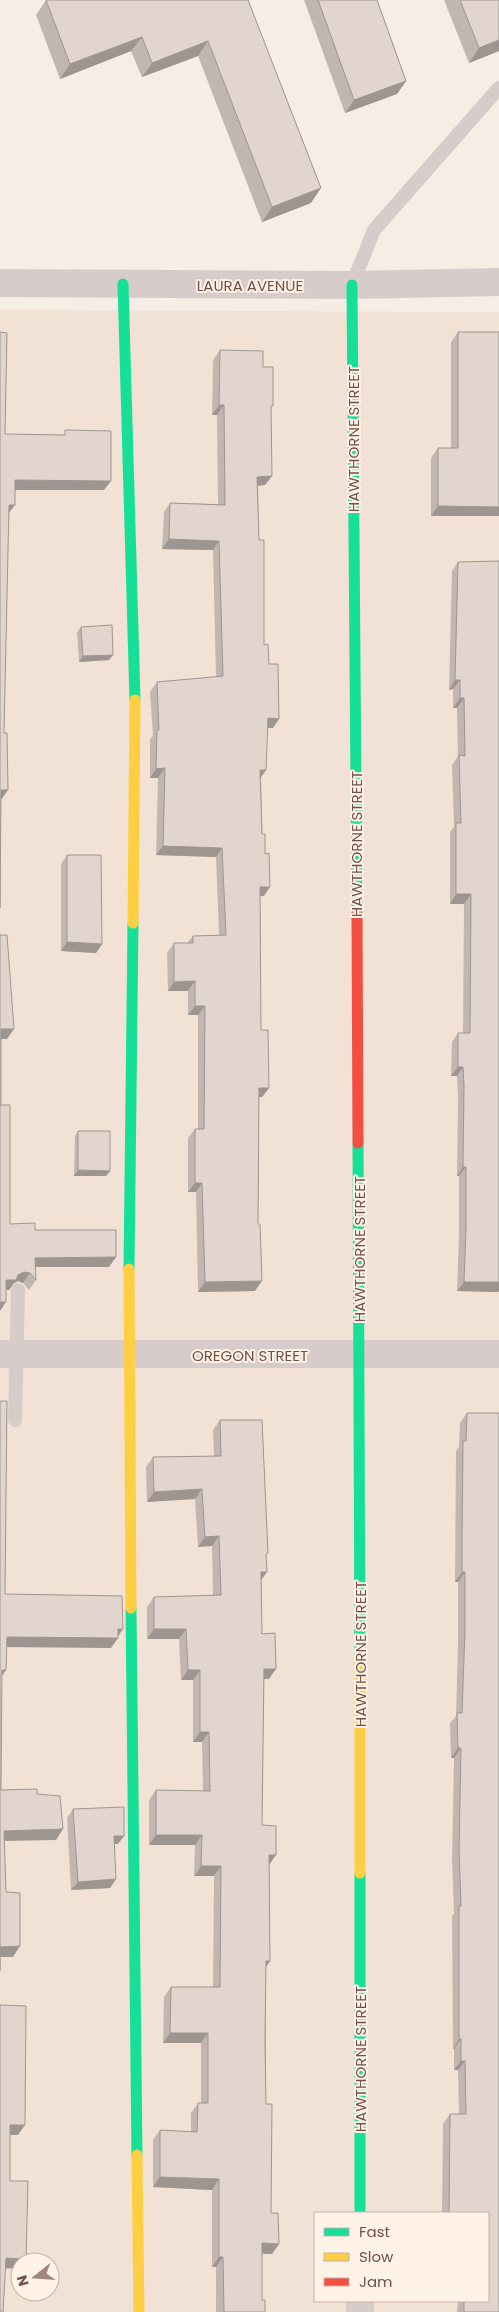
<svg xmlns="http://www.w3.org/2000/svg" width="499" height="2312" font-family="Poppins,sans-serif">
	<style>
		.residential { fill: #f2e2d5; fill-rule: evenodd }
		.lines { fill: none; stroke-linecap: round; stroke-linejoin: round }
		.lane { stroke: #d7ccc9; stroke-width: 14 }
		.street { stroke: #d7ccc9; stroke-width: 28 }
		.fast { stroke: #16e098; stroke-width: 11 }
		.slow { stroke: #ffcf43; stroke-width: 11 }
		.jam { stroke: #f24e42; stroke-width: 11 }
		.wall { fill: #c2b7b0 }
		.shaded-wall { fill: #9e9590 }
		.building { fill: #e2d5cd; stroke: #9e9590 }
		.labels { text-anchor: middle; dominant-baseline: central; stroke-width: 4; stroke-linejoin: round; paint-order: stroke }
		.street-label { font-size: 15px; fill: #735147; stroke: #fff2e6 }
	</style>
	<rect width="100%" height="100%" fill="#f6ede5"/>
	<path class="residential" d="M0,310L499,312V2312H0ZM315,2213H488V2301H315ZM20,2262H50V2292H20Z"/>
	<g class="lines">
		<g class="lane">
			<polyline points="352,285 374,230 499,88"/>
			<polyline points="15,1420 18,1290"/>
		</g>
		<g class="street">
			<polyline points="0,283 352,285 499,282"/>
			<polyline points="0,1354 499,1354"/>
			<polyline points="360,2301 360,2312"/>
		</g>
		<g class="fast">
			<polyline points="123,284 135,700"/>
			<polyline points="352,285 357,913"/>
			<polyline points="358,1143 360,1661"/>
			<polyline points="129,1269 133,923"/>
			<polyline points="131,1608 137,2155"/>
			<polyline points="360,1873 360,2213"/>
		</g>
		<g class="slow">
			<polyline points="133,923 135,700"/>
			<polyline points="129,1269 131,1608"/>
			<polyline points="360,1661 360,1873"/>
			<polyline points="137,2155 139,2312"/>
		</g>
		<polyline class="jam" points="357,913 358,1143"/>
	</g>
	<g class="wall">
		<polygon points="46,0 248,0 311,203 262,222 198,56 142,77 131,51 60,79 36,15"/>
		<polygon points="304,0 377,0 406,81 397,94 345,113"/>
		<polygon points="444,0 499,0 499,51 469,63"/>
		<polygon points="458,332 499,332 499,516 431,516 431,458 438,448 451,448 451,342"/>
		<polygon points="220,350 263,367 271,408 265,485 258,486 259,540 264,645 273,728 267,728 261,778 264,896 260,896 261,1030 269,1088 262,1097 259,1097 255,1291 198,1292 196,1192 188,1192 188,1138 195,1129 198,1129 198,1015 188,1015 188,991 168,991 167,953 174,943 187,943 193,936 219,935 216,857 156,855 158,778 150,778 150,739 153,736 150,692 157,682 216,677 213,550 162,549 164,512 170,503 218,504 217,415 212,415 213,360"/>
		<polygon points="458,562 498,1292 457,1291 459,1237 459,1176 457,1176 458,1096 457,1076 451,1076 452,1042 458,1033 463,1033 464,904 450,904 450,832 454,827 452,765 458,756 457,708 453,708 453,689 449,690 452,571"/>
		<polygon points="81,627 109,660 79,662 77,632"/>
		<polygon points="67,855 102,944 96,953 61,951 61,864"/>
		<polygon points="0,935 7,1039 1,1039 1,1105 10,1224 35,1230 109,1267 35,1267 36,1280 29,1290 23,1283 18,1281 14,1283 9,1290 6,1290 0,1311"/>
		<polygon points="78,1131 110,1171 106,1176 74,1176 75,1136"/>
		<polygon points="467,1413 499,2312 457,2312 458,2301 488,2301 488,2213 442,2213 443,2124 450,2114 459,2114 458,2070 454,2070 454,2049 453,2049 452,1916 454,1914 452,1859 454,1758 451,1758 450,1723 456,1716 458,1641 458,1582 455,1582 456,1451 459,1447 460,1423"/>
		<polygon points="220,1420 266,1556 261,1580 262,1634 269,1679 264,1679 262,1825 269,1864 270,1961 266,1966 266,2104 271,2213 279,2244 272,2254 262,2254 262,2300 265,2312 216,2312 216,2267 212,2267 212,2190 153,2187 153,2140 160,2130 191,2132 191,2113 198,2103 201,2103 201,2043 163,2043 164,1997 171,1987 213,1987 214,1876 194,1876 195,1845 149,1845 149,1800 156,1790 203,1791 202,1742 193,1742 193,1680 181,1680 179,1639 147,1639 147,1607 154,1597 213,1596 212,1546 198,1547 195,1499 147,1502 146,1467 153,1457 214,1456 213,1430"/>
		<polygon points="73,1809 118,1844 114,1844 110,1888 71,1890 67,1818"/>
	</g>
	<g class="shaded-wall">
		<polygon points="142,37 131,51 60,79 70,64"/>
		<polygon points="499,40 499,51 469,63 479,48"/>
		<polygon points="208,41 198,56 142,77 152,63"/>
		<polygon points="406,81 397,94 345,113 354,100"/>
		<polygon points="321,188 311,203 262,222 272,207"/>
		<polygon points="219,405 224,405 217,415 212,415"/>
		<polygon points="272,476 265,485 251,486 257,477"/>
		<polygon points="15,480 111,481 104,490 9,490"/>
		<polygon points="9,505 15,505 8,514"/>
		<polygon points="438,506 499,507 499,516 431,516"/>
		<polygon points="169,539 219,541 213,550 162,549"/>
		<polygon points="113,655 109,660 79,662 83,656"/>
		<polygon points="455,680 460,680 453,689 449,690"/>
		<polygon points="460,698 464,698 457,708 453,708"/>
		<polygon points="268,718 279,719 273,728 261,728"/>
		<polygon points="165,768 158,778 150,778 156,769"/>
		<polygon points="260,770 266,770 260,779"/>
		<polygon points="1,790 8,790 1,800 0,800"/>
		<polygon points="163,846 222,848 216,857 156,855"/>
		<polygon points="260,887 270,887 264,896 254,897"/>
		<polygon points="456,894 471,894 464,904 450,904"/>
		<polygon points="67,942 102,944 96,953 61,951"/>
		<polygon points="195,981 188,991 168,991 174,982"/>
		<polygon points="195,1006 205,1006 198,1015 188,1015"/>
		<polygon points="1,1029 14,1029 7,1039 0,1039"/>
		<polygon points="458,1067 463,1067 457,1076 451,1076"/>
		<polygon points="259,1088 269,1088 262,1097 252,1097"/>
		<polygon points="463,1167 466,1167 459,1176 457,1176"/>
		<polygon points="78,1170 110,1171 106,1176 74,1176"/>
		<polygon points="195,1183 202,1183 196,1192 188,1192"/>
		<polygon points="116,1257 109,1267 28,1267 35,1258"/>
		<polygon points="24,1272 30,1273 23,1283 18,1281 14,1283 9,1290 0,1290 6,1280"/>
		<polygon points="262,1281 255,1291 198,1292 205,1282"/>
		<polygon points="464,1282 499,1282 499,1291 498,1292 457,1291"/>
		<polygon points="0,1302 6,1302 0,1311"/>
		<polygon points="202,1489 195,1499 147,1502 154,1492"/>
		<polygon points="219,1536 212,1546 198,1547 205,1537"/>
		<polygon points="261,1572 267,1572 260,1582"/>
		<polygon points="462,1572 465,1572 458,1582 455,1582"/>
		<polygon points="123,1629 117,1638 118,1638 111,1648 0,1647 7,1637"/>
		<polygon points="154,1629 186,1629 179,1639 147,1639"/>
		<polygon points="264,1669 276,1669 269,1679 257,1679"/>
		<polygon points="2,1670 6,1670 0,1679"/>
		<polygon points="188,1670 200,1670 193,1680 181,1680"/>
		<polygon points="200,1732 209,1732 202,1742 193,1742"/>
		<polygon points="458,1748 461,1748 454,1758 451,1758"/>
		<polygon points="63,1829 56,1840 0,1841 4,1831"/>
		<polygon points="156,1835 202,1835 195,1845 149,1845"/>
		<polygon points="114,1836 124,1836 118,1844 108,1844"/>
		<polygon points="269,1855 276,1855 269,1865"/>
		<polygon points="201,1866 221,1866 214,1876 194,1876"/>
		<polygon points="116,1879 110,1888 71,1890 78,1882"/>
		<polygon points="20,1946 13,1957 0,1957 0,1947"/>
		<polygon points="266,1961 270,1961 263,1971"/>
		<polygon points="170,2033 208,2033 201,2043 163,2043"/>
		<polygon points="459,2039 461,2039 454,2049 453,2049"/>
		<polygon points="461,2061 465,2061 458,2070 454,2070"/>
		<polygon points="10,2125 25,2125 18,2135 2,2135"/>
		<polygon points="160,2177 219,2179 212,2190 153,2187"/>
		<polygon points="262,2243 279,2244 272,2254 255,2253"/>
		<polygon points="219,2257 223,2257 216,2267 212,2267"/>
		<polygon points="6,2258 26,2259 23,2262 20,2262 20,2267 19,2269 0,2268"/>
	</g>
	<g class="building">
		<polygon points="46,0 248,0 321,188 272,207 208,41 152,63 142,37 70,64"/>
		<polygon points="318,0 377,0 406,81 354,100"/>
		<polygon points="460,0 499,0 499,40 479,48"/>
		<polygon points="0,332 7,333 5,434 65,435 65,430 111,431 111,481 15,480 15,505 9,505 4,733 7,733 8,790 1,790 0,908"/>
		<polygon points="458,332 499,332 499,507 438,506 438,448 458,448"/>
		<polygon points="220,350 263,351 263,367 273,367 273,406 271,406 272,476 257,477 259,540 264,540 264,645 268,644 269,664 278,664 279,719 268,718 266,770 260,770 262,834 265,834 265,854 269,853 270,887 260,887 261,1030 268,1030 269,1088 259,1088 258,1224 260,1224 262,1281 205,1282 202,1183 195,1183 195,1129 204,1129 205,1006 195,1006 195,981 174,982 174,943 193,943 193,936 226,935 222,848 163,846 165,768 156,769 157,730 159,730 157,682 223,676 219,541 169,539 170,503 225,505 224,405 219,405"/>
		<polygon points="499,561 499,1282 464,1282 466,1228 466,1167 463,1167 464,1086 463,1067 458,1067 458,1033 470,1033 471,894 456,894 456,823 461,823 459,755 465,756 464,698 460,698 460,680 455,680 458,562"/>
		<polygon points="112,625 113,655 83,656 81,627"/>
		<polygon points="67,855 101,855 102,944 67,942"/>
		<polygon points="0,935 7,935 14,1029 1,1029 1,1105 10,1105 10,1224 35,1223 35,1230 116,1230 116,1257 35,1258 36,1280 30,1273 24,1272 18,1275 16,1280 6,1280 6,1302 0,1302"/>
		<polygon points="78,1131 110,1131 110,1171 78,1170"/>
		<polygon points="0,1401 7,1401 5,1594 122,1596 123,1629 118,1629 118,1638 7,1637 6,1670 2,1670 1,1790 37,1789 37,1794 60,1796 63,1829 4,1831 6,1892 20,1893 20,1946 0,1947 0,1971"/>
		<polygon points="467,1413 499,1413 499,2312 464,2312 464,2301 488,2301 488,2213 449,2213 450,2114 466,2114 465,2061 461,2061 461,2039 459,2039 459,1906 461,1906 459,1849 461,1748 458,1748 457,1713 462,1713 465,1631 465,1572 462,1572 462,1539 463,1441 466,1441"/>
		<polygon points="220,1420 262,1420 268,1553 266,1554 267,1572 261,1572 262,1634 275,1633 276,1669 264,1669 262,1825 276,1826 276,1855 269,1855 270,1961 266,1961 265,2041 266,2104 272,2104 271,2213 278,2213 279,2244 262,2243 262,2300 265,2300 265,2312 224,2312 223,2257 219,2257 219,2179 160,2177 160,2130 197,2132 198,2103 208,2103 208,2033 170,2033 171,1987 220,1987 221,1866 201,1866 202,1835 156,1835 156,1790 210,1791 209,1732 200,1732 200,1670 188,1670 186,1629 154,1629 154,1597 221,1595 219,1536 205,1537 202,1489 154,1492 153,1457 221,1456"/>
		<polygon points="124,1807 124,1836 114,1836 116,1879 78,1882 73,1809"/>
		<polygon points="0,2005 26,2006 25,2125 10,2125 10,2181 28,2181 26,2259 6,2258 3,2312 0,2312"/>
	</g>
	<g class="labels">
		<g class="street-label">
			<text x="250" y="285">LAURA AVENUE</text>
			<text transform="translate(353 439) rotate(-90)">HAWTHORNE STREET</text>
			<text transform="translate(356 844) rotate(-90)">HAWTHORNE STREET</text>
			<text transform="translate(359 1249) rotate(-90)">HAWTHORNE STREET</text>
			<text x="250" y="1355">OREGON STREET</text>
			<text transform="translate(360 1654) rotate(-90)">HAWTHORNE STREET</text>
			<text transform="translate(360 2059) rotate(-90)">HAWTHORNE STREET</text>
		</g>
	</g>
	<rect x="314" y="2212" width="175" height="90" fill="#fff2e6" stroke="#c7b2a6"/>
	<rect x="324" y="2228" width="25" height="8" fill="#16e098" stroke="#c7b2a6"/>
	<text x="359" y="2237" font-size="15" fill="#735147">Fast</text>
	<rect x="324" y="2253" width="25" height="8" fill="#ffcf43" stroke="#c7b2a6"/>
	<text x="359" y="2262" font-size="15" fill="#735147">Slow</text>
	<rect x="324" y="2278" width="25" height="8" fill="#f24e42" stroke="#c7b2a6"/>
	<text x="359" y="2287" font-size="15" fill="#735147">Jam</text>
	<g transform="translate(35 2277) rotate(253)"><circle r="24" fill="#fff2e6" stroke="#c7b2a6"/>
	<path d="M0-4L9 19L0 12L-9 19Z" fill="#a1887e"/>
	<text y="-8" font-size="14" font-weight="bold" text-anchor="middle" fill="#735147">N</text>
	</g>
</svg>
